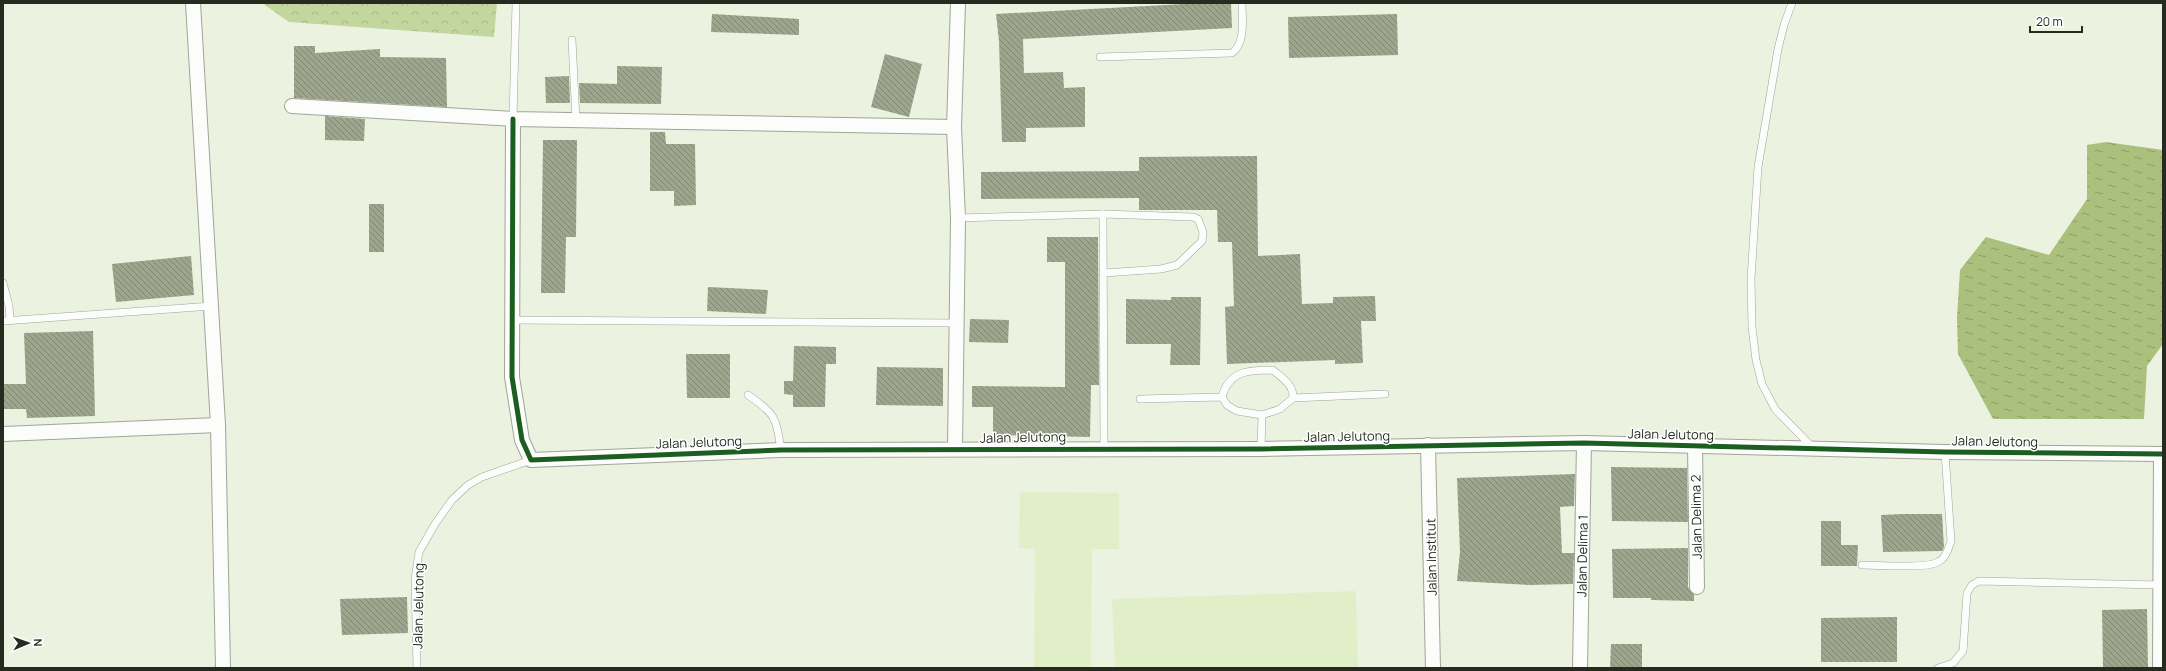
<svg xmlns="http://www.w3.org/2000/svg" width="2166" height="671" font-family="Manrope,sans-serif">
	<style>
		.forest { fill: url(#forest-crowns) }
		.pitch { fill: #e1efc9 }
		.water { fill: url(#water-ripples) }
		.building { fill: url(#building-back-hatch) }
		.lines { fill: none; stroke-linecap: round; stroke-linejoin: round }
		.service-casing { stroke: #a0a598; stroke-width: 8 }
		.minor-casing { stroke: #a0a598; stroke-width: 16 }
		.service { stroke: #fcfdfa; stroke-width: 7 }
		.minor { stroke: #fcfdfa; stroke-width: 14 }
		.cycleway-casing { stroke: #fff; stroke-width: 8 }
		.cycleway { stroke: #1b5e20; stroke-width: 5 }
		.labels { text-anchor: middle; dominant-baseline: central; stroke-width: 3; stroke-linejoin: round; paint-order: stroke }
		.street-label { font-size: 13px; fill: #262a1f; stroke: #fff }
	</style>
	<defs>
		<pattern id="forest-crowns" width="20" height="18" patternUnits="userSpaceOnUse"><rect width="20" height="18" fill="#c3d69d"/><path d="M2 6a3 3 0 1 1 6 0M12 15a3 3 0 1 1 6 0" fill="none" stroke="#a7b887"/></pattern>
		<pattern id="water-ripples" width="26" height="14" patternUnits="userSpaceOnUse"><rect width="26" height="14" fill="#abc07d"/><path d="M2 4q2-2 4 0t4 0M15 11q2-2 4 0t4 0" fill="none" stroke="#8b9c66"/></pattern>
		<pattern id="building-back-hatch" width="6" height="6" patternUnits="userSpaceOnUse"><rect width="6" height="6" fill="#9da68c"/><path d="M-1 5l2 2M0 0l6 6M5-1l2 2" fill="none" stroke="#808772"/></pattern>
	</defs>
	<rect width="100%" height="100%" fill="#ebf2e0"/>
	<polygon class="forest" points="262,3 497,3 494,37 289,22"/>
	<g class="pitch">
		<polygon points="1020,492 1119,493 1119,549 1092,549 1091,668 1034,668 1035,549 1019,548"/>
		<polygon points="1356,591 1358,668 1115,668 1112,599"/>
	</g>
	<polygon class="water" points="2106,142 2163,150 2163,344 2147,366 2144,419 1993,419 1958,354 1957,318 1960,270 1986,237 2049,255 2087,199 2087,145"/>
	<g class="building">
		<polygon points="1203,3 1231,3 1232,28 1023,39 1024,73 1063,72 1064,88 1085,87 1085,127 1026,128 1026,142 1002,142 999,41 996,14"/>
		<polygon points="712,14 799,19 799,35 711,32"/>
		<polygon points="1397,14 1398,55 1289,58 1288,17"/>
		<polygon points="294,46 315,46 315,53 380,49 380,57 446,58 447,107 294,98"/>
		<polygon points="885,54 922,64 909,117 871,107"/>
		<polygon points="617,66 662,67 661,104 580,103 579,83 617,84"/>
		<polygon points="569,76 570,103 546,103 545,77"/>
		<polygon points="325,116 365,119 364,141 325,140"/>
		<polygon points="650,132 665,132 666,144 695,144 696,205 674,206 674,191 650,191"/>
		<polygon points="543,140 577,140 576,237 566,237 565,293 541,293"/>
		<polygon points="1257,156 1258,256 1300,254 1302,304 1333,303 1333,297 1375,296 1376,321 1361,321 1363,363 1335,364 1335,360 1227,364 1225,307 1234,306 1232,242 1218,242 1217,210 1139,210 1139,198 981,199 981,172 1139,171 1139,157"/>
		<rect x="369" y="204" width="15" height="48"/>
		<polygon points="1047,237 1098,237 1099,385 1091,385 1090,437 993,435 993,407 972,407 972,386 1065,387 1065,262 1047,262"/>
		<polygon points="191,256 194,295 116,302 112,264"/>
		<polygon points="708,287 768,290 766,314 707,311"/>
		<polygon points="1171,297 1201,297 1200,365 1170,365 1171,344 1126,344 1126,299 1171,300"/>
		<polygon points="970,319 1009,320 1008,343 969,342"/>
		<polygon points="93,331 95,416 27,418 26,409 3,409 3,384 26,384 24,333"/>
		<polygon points="794,346 836,347 836,364 826,364 825,407 793,407 793,395 784,394 784,381 793,381"/>
		<polygon points="686,354 730,354 730,398 687,398"/>
		<polygon points="877,367 943,368 943,406 876,405"/>
		<polygon points="1611,467 1687,468 1688,522 1612,521"/>
		<polygon points="1575,474 1574,506 1560,507 1562,553 1574,553 1573,584 1529,585 1457,581 1460,552 1457,478"/>
		<polygon points="1903,514 1942,514 1944,547 1942,551 1883,552 1881,515"/>
		<polygon points="1821,521 1841,521 1841,545 1858,545 1857,566 1821,566"/>
		<polygon points="1688,548 1688,587 1694,595 1694,601 1651,600 1651,598 1613,598 1612,549"/>
		<polygon points="407,597 408,633 342,635 340,599"/>
		<polygon points="2147,609 2148,668 2103,668 2102,610"/>
		<polygon points="1897,617 1897,662 1821,662 1821,618"/>
		<polygon points="1611,644 1642,644 1642,668 1610,668"/>
	</g>
	<g class="lines">
		<g class="service-casing">
			<g id="service">
				<polyline points="1792,3 1784,25 1778,49 1758,167 1751,279 1752,327 1756,360 1762,384 1775,409 1814,449"/>
				<polyline points="572,40 576,120"/>
				<path d="M1100,57L1232,53C1246,43 1242,18 1242,3"/>
				<polyline points="513,119 516,3"/>
				<polyline points="1103,214 1104,448"/>
				<polyline points="958,218 1103,214 1193,217 1198,219 1203,232 1202,241 1177,265 1161,269 1104,273"/>
				<polyline points="3,283 9,306 10,319"/>
				<polyline points="512,320 956,323"/>
				<polyline points="3,321 212,306"/>
				<path d="M748,395C776,414 776,418 781,450"/>
				<path d="M1222,397C1229,370 1250,370 1273,370C1282,378 1294,385 1293,398"/>
				<polyline points="1140,399 1222,397 1227,405 1237,411 1262,415 1280,409 1293,398 1385,394"/>
				<polyline points="1261,449 1262,415"/>
				<path d="M1862,565C1878,565 1927,569 1938,562C1946,558 1948,549 1951,541L1945,452"/>
				<polyline points="417,668 415,579 419,552 435,524 452,500 468,485 482,477 531,460"/>
				<polyline points="1938,668 1953,663 1963,651 1967,593 1972,585 1979,581 2160,585"/>
			</g>
		</g>
		<g class="minor-casing">
			<g id="minor">
				<polyline points="193,3 218,425 223,668"/>
				<polyline points="292,106 513,119 954,127"/>
				<polyline points="513,119 512,377 522,440 531,460 781,450 1261,449 1584,443 1945,452 2163,454"/>
				<polyline points="3,434 218,425"/>
				<polyline points="1428,445 1433,668"/>
				<polyline points="1695,446 1697,587"/>
				<polyline points="955,449 958,218 954,127 958,3"/>
				<polyline points="1580,668 1584,443"/>
				<polyline points="2160,668 2161,454"/>
			</g>
		</g>
		<use href="#service" class="service"/>
		<use href="#minor" class="minor"/>
		<g class="cycleway-casing">
			<polyline id="cycleway" points="513,119 512,377 522,440 531,460 781,450 1261,449 1584,443 1945,452 2163,454"/>
		</g>
		<use href="#cycleway" class="cycleway"/>
	</g>
	<g class="labels">
		<g class="street-label">
			<text transform="translate(1671 434) rotate(1)">Jalan Jelutong</text>
			<text transform="translate(1347 436) rotate(-1)">Jalan Jelutong</text>
			<text transform="translate(1023 437) rotate(-1)">Jalan Jelutong</text>
			<text transform="translate(1995 441) rotate(1)">Jalan Jelutong</text>
			<text transform="translate(699 442) rotate(-2)">Jalan Jelutong</text>
			<text transform="translate(1696 517) rotate(-91)">Jalan Delima 2</text>
			<text transform="translate(1582 556) rotate(-89)">Jalan Delima 1</text>
			<text transform="translate(1431 557) rotate(-91)">Jalan Institut</text>
			<text transform="translate(418 606) rotate(-89)">Jalan Jelutong</text>
		</g>
	</g>
	<rect width="2166" height="671" fill="none" stroke="#262a1f" stroke-width="8"/>
	<g transform="translate(28 643) rotate(88)" stroke="#ffffff" stroke-width="3" paint-order="stroke">
	<path d="M0-3L7 15L0 10L-7 15Z" fill="#262a1f"/>
	<text y="-6" font-size="11" font-weight="bold" text-anchor="middle" fill="#262a1f">N</text>
	</g>
	<path d="M2030 26v6h52v-6" fill="none" stroke="#262a1f" stroke-width="2"/>
	<text x="2036" y="26" font-size="12" fill="#262a1f" stroke="#ffffff" stroke-width="3" paint-order="stroke">20 m</text>
</svg>
